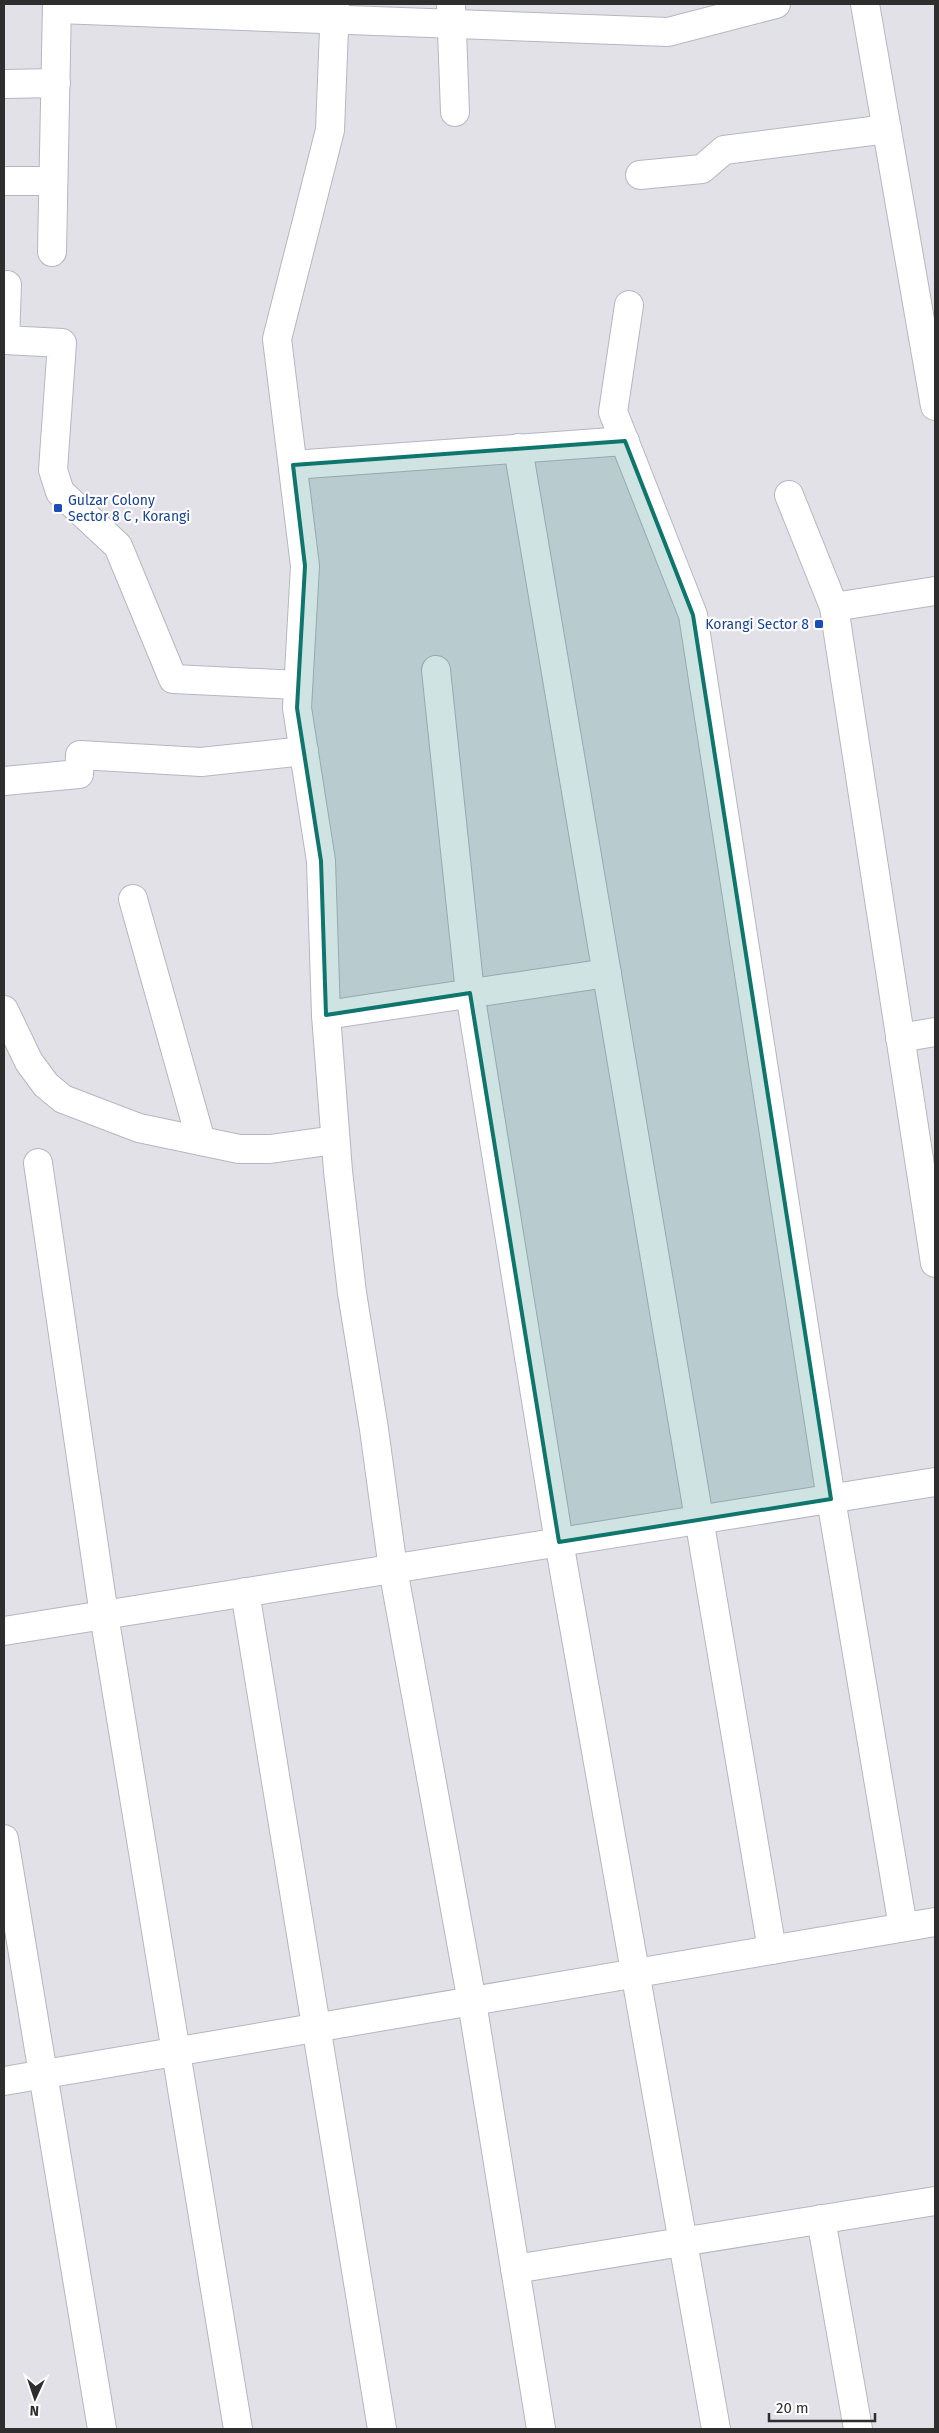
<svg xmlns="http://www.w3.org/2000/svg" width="939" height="2433" font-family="'Fira Sans',sans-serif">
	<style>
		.industrial { fill: #e3e1e8 }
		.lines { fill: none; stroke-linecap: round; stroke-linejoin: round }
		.minor-casing { stroke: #b4b7c1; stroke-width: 30 }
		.tertiary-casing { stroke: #b4b7c1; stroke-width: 30 }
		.minor { stroke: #fff; stroke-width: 28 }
		.tertiary { stroke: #fff; stroke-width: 28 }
		.marked { fill: #0f766e; fill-opacity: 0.2; stroke: #0f766e; stroke-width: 4; stroke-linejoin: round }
		.transit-dot { fill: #1a4fb4; stroke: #fff; stroke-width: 2 }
		.labels { text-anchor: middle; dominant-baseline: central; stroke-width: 4.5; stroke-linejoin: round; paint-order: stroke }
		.transit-label { font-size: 14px; fill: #164399; stroke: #fff; text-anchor: start }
	</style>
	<rect width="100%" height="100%" fill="#efe9e1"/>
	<rect class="industrial" x="4" y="4" width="931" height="2425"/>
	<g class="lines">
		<g class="minor-casing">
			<g id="minor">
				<polyline points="335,4 330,130 277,339 305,566 297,708 321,861 326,1015 338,1171 352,1293 374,1429 393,1569 472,2002 541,2429"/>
				<polyline points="451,4 455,112"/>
				<polyline points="865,4 935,406"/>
				<polyline points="58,9 668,32 776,4"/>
				<polyline points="4,84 56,83"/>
				<polyline points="640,175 702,169 724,150 887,129"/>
				<polyline points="4,181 53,181"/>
				<polyline points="52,252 57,4"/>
				<polyline points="7,285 5,340 62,343 53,470 60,492 118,546 173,679 298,685"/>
				<polyline points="629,305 613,412 693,615 831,1499 903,1927"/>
				<polyline points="518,448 772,1950"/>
				<polyline points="293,465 625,441"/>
				<polyline points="789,495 834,607 935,1263"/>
				<polyline points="834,607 935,591"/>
				<polyline points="436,670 470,993 559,1542 716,2429"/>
				<polyline points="4,781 79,774 80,755 201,762 304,751"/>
				<polyline points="133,899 201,1141"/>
				<polyline points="4,1010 29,1062 46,1085 63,1099 139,1128 239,1149 270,1149 335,1140"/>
				<polyline points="326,1015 607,973"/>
				<polyline points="900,1038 935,1032"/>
				<polyline points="38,1163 104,1615 238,2429"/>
				<polyline points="245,1592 382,2429"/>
				<polyline points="4,1839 102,2429"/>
				<polyline points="4,2081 935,1922"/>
				<polyline points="821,2219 858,2429"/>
				<polyline points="515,2269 935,2201"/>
			</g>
		</g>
		<g class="tertiary-casing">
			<polyline id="tertiary" points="4,1631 935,1482"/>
		</g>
		<use href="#minor" class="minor"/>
		<use href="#tertiary" class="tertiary"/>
	</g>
	<path class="marked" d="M625,441L693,615L831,1499L559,1542L470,993L326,1015L321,861L297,708L305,566L293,465Z"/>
	<g class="transit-dot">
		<rect x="53" y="503" width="10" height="10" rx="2.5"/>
		<rect x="814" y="619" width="10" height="10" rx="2.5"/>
	</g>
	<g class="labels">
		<g class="transit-label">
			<text x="68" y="500">Gulzar Colony<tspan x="68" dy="16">Sector 8 C , Korangi</tspan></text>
			<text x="809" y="624" text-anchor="end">Korangi Sector 8</text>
		</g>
	</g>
	<rect width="939" height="2433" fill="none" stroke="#2e2e2e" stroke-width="10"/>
	<g transform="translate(35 2398) rotate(183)" stroke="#ffffff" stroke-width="4" paint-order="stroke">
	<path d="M0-4L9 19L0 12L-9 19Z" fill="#2e2e2e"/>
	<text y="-8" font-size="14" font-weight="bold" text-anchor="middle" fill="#2e2e2e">N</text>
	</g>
	<path d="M769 2413v8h106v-8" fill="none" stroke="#2e2e2e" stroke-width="2.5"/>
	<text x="776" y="2413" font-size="15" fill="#2e2e2e" stroke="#ffffff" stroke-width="4" paint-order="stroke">20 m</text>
</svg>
